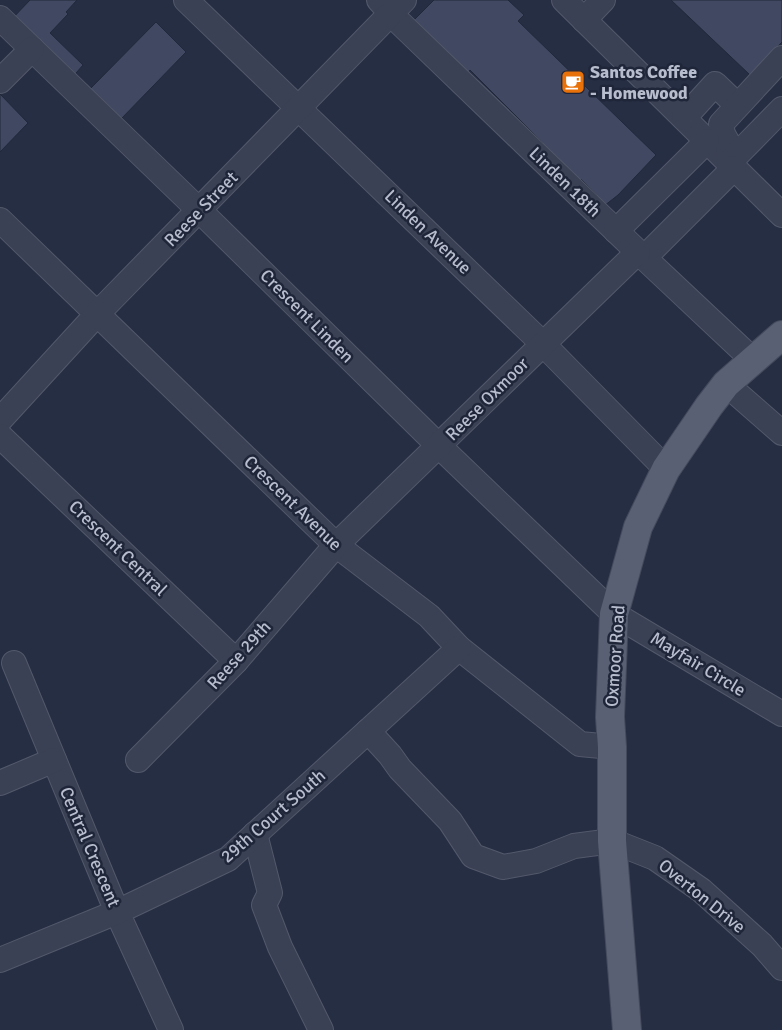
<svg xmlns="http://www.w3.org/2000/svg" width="782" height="1030" font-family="Signika,sans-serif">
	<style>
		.building { fill: #404961; stroke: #21283b }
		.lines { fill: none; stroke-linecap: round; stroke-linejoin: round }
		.minor-casing { stroke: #53596b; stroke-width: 26 }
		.major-casing { stroke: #444a5d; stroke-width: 30 }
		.minor { stroke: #3b4154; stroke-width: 24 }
		.major { stroke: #596073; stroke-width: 28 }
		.labels { text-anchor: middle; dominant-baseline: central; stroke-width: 5; stroke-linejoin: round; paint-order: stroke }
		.poi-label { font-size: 18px; font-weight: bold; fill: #b8bdcd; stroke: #1f2639; text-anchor: start }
		.street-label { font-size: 18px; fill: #b8bdcd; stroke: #1f2639 }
	</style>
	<rect width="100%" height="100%" fill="#262e44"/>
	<g class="building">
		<polygon points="30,0 77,0 66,12 68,14 50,33 83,65 70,80 10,21"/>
		<polygon points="434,0 508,0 524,15 518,21 656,155 618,195 604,206 595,198 597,195 581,179 576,185 538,149 543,143 470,70 467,73 413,21"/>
		<polygon points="671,0 782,0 782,42 750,75"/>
		<polygon points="156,22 186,52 121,119 90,89"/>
		<polygon points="0,94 28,123 0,152"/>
	</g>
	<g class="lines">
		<g class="minor-casing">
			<g id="minor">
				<polyline points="186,0 543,344 666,469"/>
				<polyline points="379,0 400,23 638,252 754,361"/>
				<polyline points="564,0 782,215"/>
				<polyline points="0,18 200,211 439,446 614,614 782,714"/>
				<polyline points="584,20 603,0"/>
				<polyline points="0,81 32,49"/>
				<polyline points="684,118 715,84 737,105"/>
				<polyline points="729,163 728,143 723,134 721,124 782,58"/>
				<polyline points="729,163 782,109"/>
				<polyline points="0,220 336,545 429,616 459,648 580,744 612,747"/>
				<polyline points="616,231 707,141"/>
				<polyline points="644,258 734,168"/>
				<polyline points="726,384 782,433"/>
				<polyline points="0,420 98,313 404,0"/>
				<polyline points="0,436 236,661"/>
				<polyline points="14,663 117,912 171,1030"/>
				<polyline points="368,731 390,755 400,769 450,821 473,856 503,867 536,861 574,846 612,841 655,858 701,890 762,945 782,968"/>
				<polyline points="138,760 236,661 336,545 638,252"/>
				<polyline points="0,783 54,760"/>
				<polyline points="255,834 270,893 264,905 280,947 321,1030"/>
				<polyline points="0,960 117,912 228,859 459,648"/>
			</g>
		</g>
		<g class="major-casing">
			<polyline id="major" points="627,1030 612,841 612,747 610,717 614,614 638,527 666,469 709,406 726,384 782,335"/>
		</g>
		<use href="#minor" class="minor"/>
		<use href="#major" class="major"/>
	</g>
	<defs>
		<g id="cafe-square" transform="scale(1.25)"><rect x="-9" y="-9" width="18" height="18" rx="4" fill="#e8710a" stroke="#1f2639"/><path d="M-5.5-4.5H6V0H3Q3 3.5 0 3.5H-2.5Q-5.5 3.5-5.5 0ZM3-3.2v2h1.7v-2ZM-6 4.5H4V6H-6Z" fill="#fff"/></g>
	</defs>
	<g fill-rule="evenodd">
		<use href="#cafe-square" x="573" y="82"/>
	</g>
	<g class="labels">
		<g class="poi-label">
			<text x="590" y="72">Santos Coffee<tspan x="590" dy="21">- Homewood</tspan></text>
		</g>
		<g class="street-label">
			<text transform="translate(565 182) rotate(44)">Linden 18th</text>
			<text transform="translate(201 209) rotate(-46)">Reese Street</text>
			<text transform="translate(428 232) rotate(44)">Linden Avenue</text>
			<text transform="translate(307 316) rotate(45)">Crescent Linden</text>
			<text transform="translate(487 399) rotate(-45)">Reese Oxmoor</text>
			<text transform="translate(293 503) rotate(44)">Crescent Avenue</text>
			<text transform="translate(118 548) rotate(44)">Crescent Central</text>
			<text transform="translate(239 655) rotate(-48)">Reese 29th</text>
			<text transform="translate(615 656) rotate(-86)">Oxmoor Road</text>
			<text transform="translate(698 664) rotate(31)">Mayfair Circle</text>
			<text transform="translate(273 816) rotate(-41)">29th Court South</text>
			<text transform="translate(90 847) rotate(67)">Central Crescent</text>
			<text transform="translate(702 896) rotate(39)">Overton Drive</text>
		</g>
	</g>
</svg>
